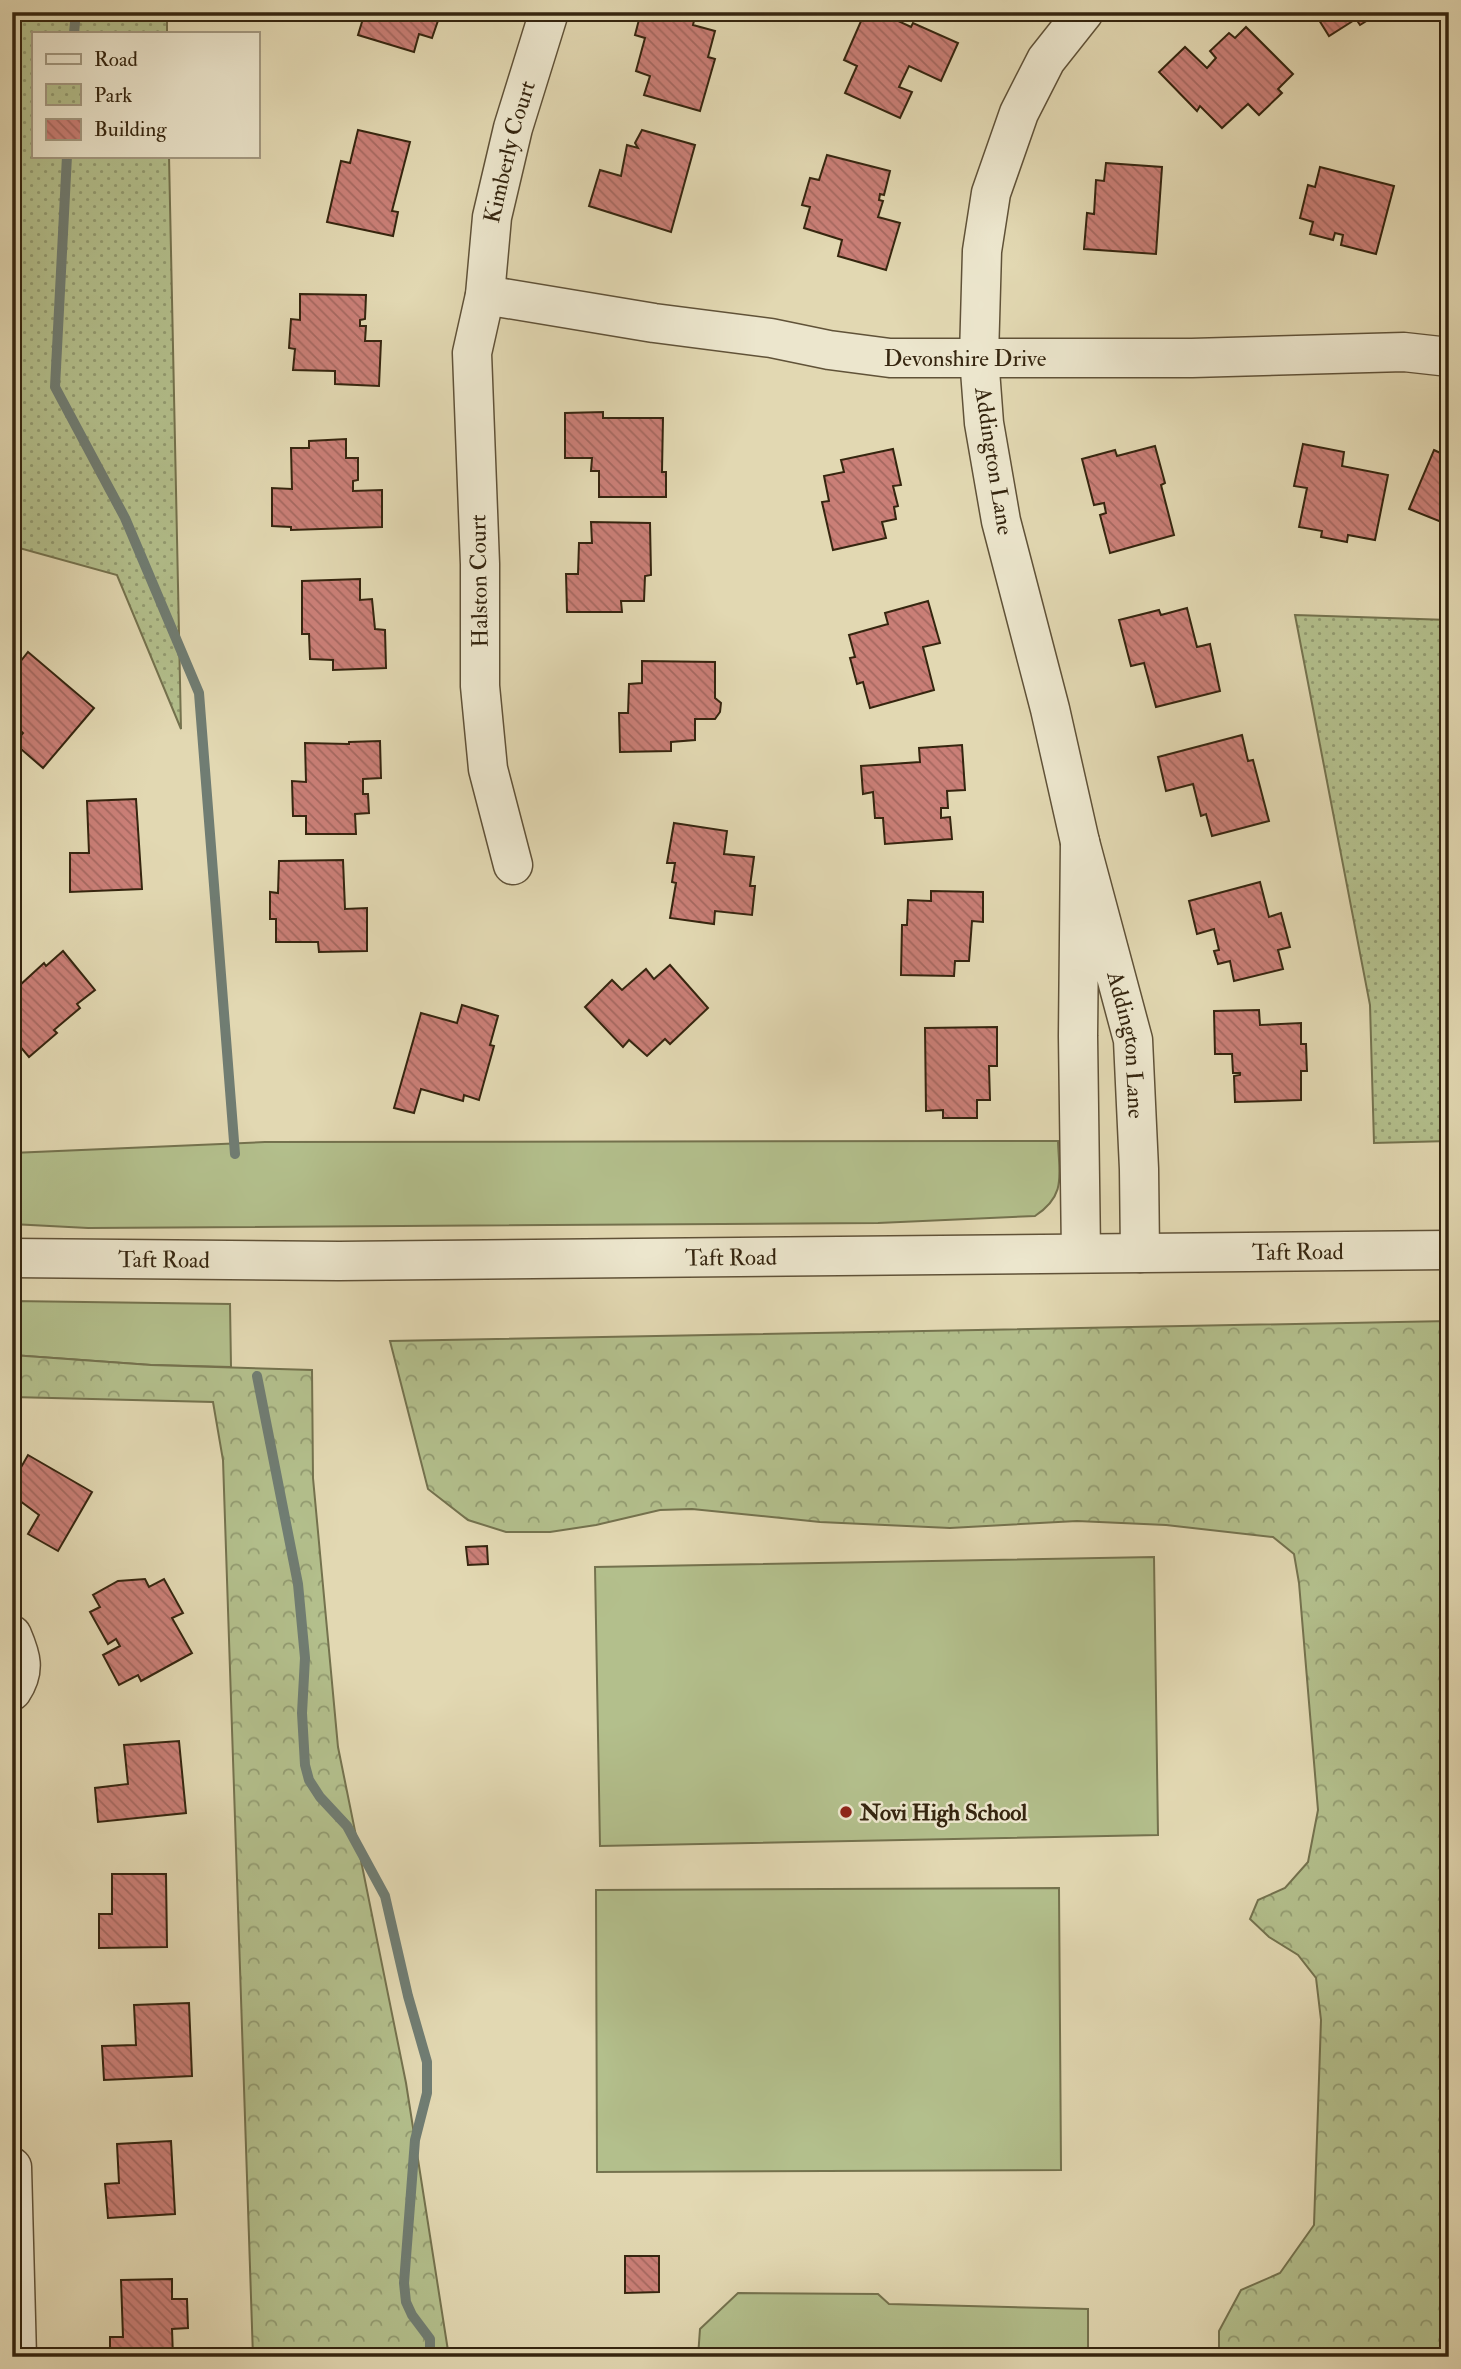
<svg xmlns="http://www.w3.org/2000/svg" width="1461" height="2369" font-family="'IM FELL Double Pica',serif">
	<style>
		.grass { fill: #b3bf8c; stroke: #74724e; stroke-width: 2 }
		.forest { fill: url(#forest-crowns); stroke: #74724e; stroke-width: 2 }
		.park { fill: url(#park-dots); stroke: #74724e; stroke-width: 2 }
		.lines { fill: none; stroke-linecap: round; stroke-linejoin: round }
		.stream { stroke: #707d73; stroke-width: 10 }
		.building { fill: url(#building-back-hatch); stroke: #35250f; stroke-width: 2 }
		.minor-casing { stroke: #605238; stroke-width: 41 }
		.minor { stroke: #ece6cd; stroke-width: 38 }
		.poi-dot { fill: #8f2418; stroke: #ece6cd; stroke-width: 2.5 }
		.labels { text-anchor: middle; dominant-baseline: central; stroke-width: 5; stroke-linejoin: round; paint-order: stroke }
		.street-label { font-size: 23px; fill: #35250f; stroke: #ece6cd }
		.poi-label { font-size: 23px; font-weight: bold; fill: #35250f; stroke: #ece6cd; text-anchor: start }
	</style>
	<defs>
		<pattern id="forest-crowns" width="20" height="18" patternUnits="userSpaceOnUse" patternTransform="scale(1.75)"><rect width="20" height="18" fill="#b3bf8c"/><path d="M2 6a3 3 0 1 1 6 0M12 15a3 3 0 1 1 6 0" fill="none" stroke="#929b71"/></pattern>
		<pattern id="park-dots" width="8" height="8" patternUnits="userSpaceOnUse" patternTransform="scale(1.75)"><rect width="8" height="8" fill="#b3bf8c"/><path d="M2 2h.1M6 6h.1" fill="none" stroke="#929b71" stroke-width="1.8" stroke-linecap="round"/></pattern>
		<pattern id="building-back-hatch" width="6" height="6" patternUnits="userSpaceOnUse" patternTransform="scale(1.75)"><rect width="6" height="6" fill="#ca7f77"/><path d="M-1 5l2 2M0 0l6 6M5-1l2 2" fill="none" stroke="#a56860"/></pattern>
	</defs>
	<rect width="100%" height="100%" fill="#e2d8b2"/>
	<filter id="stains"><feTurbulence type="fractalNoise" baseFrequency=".00286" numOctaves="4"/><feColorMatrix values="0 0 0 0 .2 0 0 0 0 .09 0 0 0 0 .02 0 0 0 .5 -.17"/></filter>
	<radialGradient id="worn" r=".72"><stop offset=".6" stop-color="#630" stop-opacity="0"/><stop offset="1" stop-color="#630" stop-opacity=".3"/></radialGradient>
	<g class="grass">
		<path d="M1058,1141C1059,1175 1067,1195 1035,1216L878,1223L88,1228L12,1224V1153L265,1142Z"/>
		<polygon points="12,1301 230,1304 231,1367 151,1365 12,1355"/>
		<polygon points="1154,1557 1158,1835 600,1846 595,1567"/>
		<polygon points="1059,1888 1061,2170 597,2172 596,1890"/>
		<polygon points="738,2293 878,2294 889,2304 1088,2309 1088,2357 698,2357 700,2329"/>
	</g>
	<g class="forest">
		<polygon points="1449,1321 1449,2357 1219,2357 1219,2331 1241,2290 1280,2273 1314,2225 1321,2020 1316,1978 1298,1955 1269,1937 1250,1919 1258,1900 1285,1888 1308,1862 1318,1810 1299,1583 1294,1554 1273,1537 1166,1525 1077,1521 950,1528 820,1522 692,1509 660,1510 596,1525 550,1532 506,1532 468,1520 428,1489 390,1341"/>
		<polygon points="12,1355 151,1365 312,1370 313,1478 338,1747 406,2083 449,2357 253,2357 223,1460 213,1402 12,1397"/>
	</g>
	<g class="park">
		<polygon points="12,12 167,12 167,33 33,33 33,156 169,156 181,729 117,575 12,546"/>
		<polygon points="1295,615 1449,620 1449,1141 1374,1143 1370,1005"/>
	</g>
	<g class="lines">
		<g class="stream">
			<polyline points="74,33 76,12"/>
			<polyline points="67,156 55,387 125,518 199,693 235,1154"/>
			<polyline points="257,1376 298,1584 305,1658 302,1713 305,1765 309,1780 320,1797 347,1826 385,1896 408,1996 427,2062 427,2093 415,2140 404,2283 406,2302 412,2315 430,2339 430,2357"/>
		</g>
	</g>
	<g class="building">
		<polygon points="365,12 441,12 432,38 419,34 414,52 358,35"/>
		<polygon points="641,12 696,12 693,25 715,31 708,57 715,59 700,111 644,95 650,76 636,71 645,38 635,35"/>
		<polygon points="865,12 879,12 911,27 913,23 958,43 941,81 909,66 899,87 912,92 900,118 845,93 857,66 844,60"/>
		<polygon points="1314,12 1381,12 1360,25 1356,19 1329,36"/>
		<polygon points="1246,27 1293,74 1278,89 1282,93 1259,115 1248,104 1222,128 1200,106 1197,111 1159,72 1185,47 1207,68 1216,58 1210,51 1229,33 1235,38"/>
		<polygon points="358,130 410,142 392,211 398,212 393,236 327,222 341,161 350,163"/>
		<polygon points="642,130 695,145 671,232 589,206 600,170 621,176 627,145 638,148 635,143"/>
		<polygon points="827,155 890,171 884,195 880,194 879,200 883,201 878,217 900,223 886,270 838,256 842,240 804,228 810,207 802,205 810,178 819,180"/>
		<polygon points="1106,163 1162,167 1156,254 1084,249 1087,213 1094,214 1096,180 1104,181"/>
		<polygon points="1320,167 1394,186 1376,254 1341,245 1343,235 1335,233 1333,240 1310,234 1313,222 1300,218 1308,185 1315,187"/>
		<polygon points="300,294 366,295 365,319 360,320 360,326 366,326 365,341 381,341 379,386 335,384 335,371 293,370 295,349 289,348 291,319 300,320"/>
		<polygon points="603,412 603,418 663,418 662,472 666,472 666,497 599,497 599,471 591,471 592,458 565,458 565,413"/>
		<polygon points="346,439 346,458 358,458 358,480 353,481 353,491 382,490 382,527 291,530 291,527 272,526 272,488 292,489 291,448 309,448 309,441"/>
		<polygon points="1303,444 1344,452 1342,466 1388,475 1375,540 1348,535 1347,542 1321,537 1322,531 1299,527 1307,488 1294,486"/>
		<polygon points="1155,446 1165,483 1161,485 1174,535 1110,553 1100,515 1106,513 1104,503 1094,505 1082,459 1115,450 1117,456"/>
		<polygon points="893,449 901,485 893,486 898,506 894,507 896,519 882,522 886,538 833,550 822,502 829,501 824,476 844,472 841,460"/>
		<polygon points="1434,450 1449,457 1449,525 1409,509"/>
		<polygon points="591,522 650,523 651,575 645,576 644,601 621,601 622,612 567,612 566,574 578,574 579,543 592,543"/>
		<polygon points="360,579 360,600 372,599 375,629 385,630 386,668 333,670 333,660 310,659 309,634 302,634 302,581"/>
		<polygon points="928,601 940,643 923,647 934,690 870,708 863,682 857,684 850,658 855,657 849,635 888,624 885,613"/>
		<polygon points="1187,608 1197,647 1210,644 1220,691 1156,707 1144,663 1131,666 1119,620 1159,610 1161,615"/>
		<polygon points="28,652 94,708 43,768 14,743 23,733 12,723 12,663 16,667"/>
		<polygon points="642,661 715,662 715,698 721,703 720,712 715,719 695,719 695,740 671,742 671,751 620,752 619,713 628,713 629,684 642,683"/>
		<polygon points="1242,735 1248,761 1253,760 1269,821 1212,836 1206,814 1201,816 1193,784 1166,791 1158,757"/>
		<polygon points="380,741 381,778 363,779 363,794 368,794 369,813 355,814 356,834 306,834 306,816 293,816 292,781 306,782 305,743 349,744 349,742"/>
		<polygon points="962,745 965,790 947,791 948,808 941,808 941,818 950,817 952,839 885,844 883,818 875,818 873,792 863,794 861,766 920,762 919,748"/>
		<polygon points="136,799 142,889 70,892 70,853 89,853 87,801"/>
		<polygon points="674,823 727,831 724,854 754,857 750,886 755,886 752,915 715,911 714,924 670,918 676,883 672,882 675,863 667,863"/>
		<polygon points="343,860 345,909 367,908 367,951 319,952 318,942 276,942 276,919 270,919 270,892 278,893 279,861"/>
		<polygon points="1260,882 1269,917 1281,913 1290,947 1278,950 1283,969 1234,981 1230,961 1218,964 1214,951 1219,950 1214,929 1197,934 1189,901"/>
		<polygon points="931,891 983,892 983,922 972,921 969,961 955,961 954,976 901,975 902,925 907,925 908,900 931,901"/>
		<polygon points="63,951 95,990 77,1004 80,1008 54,1030 57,1033 29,1057 12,1037 12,977 20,985 44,963 46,966"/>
		<polygon points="670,965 708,1008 670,1044 665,1039 647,1056 629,1040 623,1047 585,1007 612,980 622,990 646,969 654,979"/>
		<polygon points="462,1005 498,1016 490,1045 494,1046 479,1100 464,1095 463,1101 421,1089 414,1113 394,1108 421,1013 457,1023"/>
		<polygon points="1259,1010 1260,1025 1301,1023 1301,1044 1306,1044 1307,1071 1301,1071 1301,1100 1235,1102 1234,1076 1240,1075 1240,1073 1233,1073 1232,1054 1215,1054 1214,1011"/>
		<polygon points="997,1027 997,1066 989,1066 990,1100 977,1100 977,1118 943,1118 943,1110 926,1111 925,1028"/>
		<polygon points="28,1455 92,1492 58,1551 28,1534 39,1515 12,1495 12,1483"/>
		<polygon points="487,1546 488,1564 468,1565 466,1547"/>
		<polygon points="145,1579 149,1587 164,1579 183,1613 172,1618 192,1653 141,1681 138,1675 119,1685 103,1655 120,1646 116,1639 108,1644 90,1612 100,1607 93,1595 118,1581"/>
		<polygon points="179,1741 186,1813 98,1822 95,1788 128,1784 124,1745"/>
		<polygon points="112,1874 166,1874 167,1947 99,1948 99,1914 112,1914"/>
		<polygon points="189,2003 192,2076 104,2080 102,2046 136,2045 134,2005"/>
		<polygon points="171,2141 175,2214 108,2218 105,2184 119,2183 117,2144"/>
		<polygon points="625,2256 659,2256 659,2292 625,2293"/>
		<polygon points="172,2279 172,2299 187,2299 188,2328 172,2329 173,2357 110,2357 110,2337 123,2337 121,2280"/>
	</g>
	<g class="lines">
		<g class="minor-casing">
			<g id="minor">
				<path id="s1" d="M485,295L654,323L771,338L829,350L890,358H1192L1404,352L1449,357"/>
				<polyline points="1080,842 1050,709 1001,521 984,423 979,357 982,251 991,193 1019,113 1046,60 1084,12"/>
				<path id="s2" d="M513,865L488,769L480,686V564L472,353L485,295L492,217L513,128L549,12"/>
				<path id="s3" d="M1081,1253L1078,1036L1080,842L1133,1040L1139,1169L1140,1253"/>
				<path id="s4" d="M12,1258L339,1261L1449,1250"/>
				<path d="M12,1635C21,1656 26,1670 12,1691"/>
				<polyline points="12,2167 17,2357"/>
			</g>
		</g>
		<use href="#minor" class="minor"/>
	</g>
	<circle class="poi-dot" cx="846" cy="1812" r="7"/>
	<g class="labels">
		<g class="street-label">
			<text stroke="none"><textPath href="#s2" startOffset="721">Kimberly Court</textPath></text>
			<text stroke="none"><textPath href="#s1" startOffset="485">Devonshire Drive</textPath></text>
			<text transform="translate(994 461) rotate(81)">Addington Lane</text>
			<text transform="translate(479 581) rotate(-91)">Halston Court</text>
			<text stroke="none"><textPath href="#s3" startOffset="620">Addington Lane</textPath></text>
			<text stroke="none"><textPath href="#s4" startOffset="1286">Taft Road</textPath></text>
			<text stroke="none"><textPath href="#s4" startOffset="719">Taft Road</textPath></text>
			<text stroke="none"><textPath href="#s4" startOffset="152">Taft Road</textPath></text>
		</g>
		<g class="poi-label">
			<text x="860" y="1812">Novi High School</text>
		</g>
	</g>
	<rect width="1461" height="2369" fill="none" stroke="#e2d8b2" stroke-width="42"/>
	<rect x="14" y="14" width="1433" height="2341" fill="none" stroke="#35250f" stroke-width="3.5"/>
	<rect x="21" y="21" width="1419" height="2327" fill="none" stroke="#35250f" stroke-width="2"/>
	<rect x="32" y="32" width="228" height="126" fill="#ece6cd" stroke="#a39981" stroke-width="2"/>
	<rect x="46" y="54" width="35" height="10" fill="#ece6cd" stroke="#a39981" stroke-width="2"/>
	<text x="94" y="66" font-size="21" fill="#35250f">Road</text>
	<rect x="46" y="84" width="35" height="21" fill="url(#park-dots)" stroke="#a39981" stroke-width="2"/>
	<text x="94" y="102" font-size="21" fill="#35250f">Park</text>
	<rect x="46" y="119" width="35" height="21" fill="url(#building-back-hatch)" stroke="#a39981" stroke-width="2"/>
	<text x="94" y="136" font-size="21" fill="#35250f">Building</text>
	<rect width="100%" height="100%" filter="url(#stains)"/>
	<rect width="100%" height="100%" fill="url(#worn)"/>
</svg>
